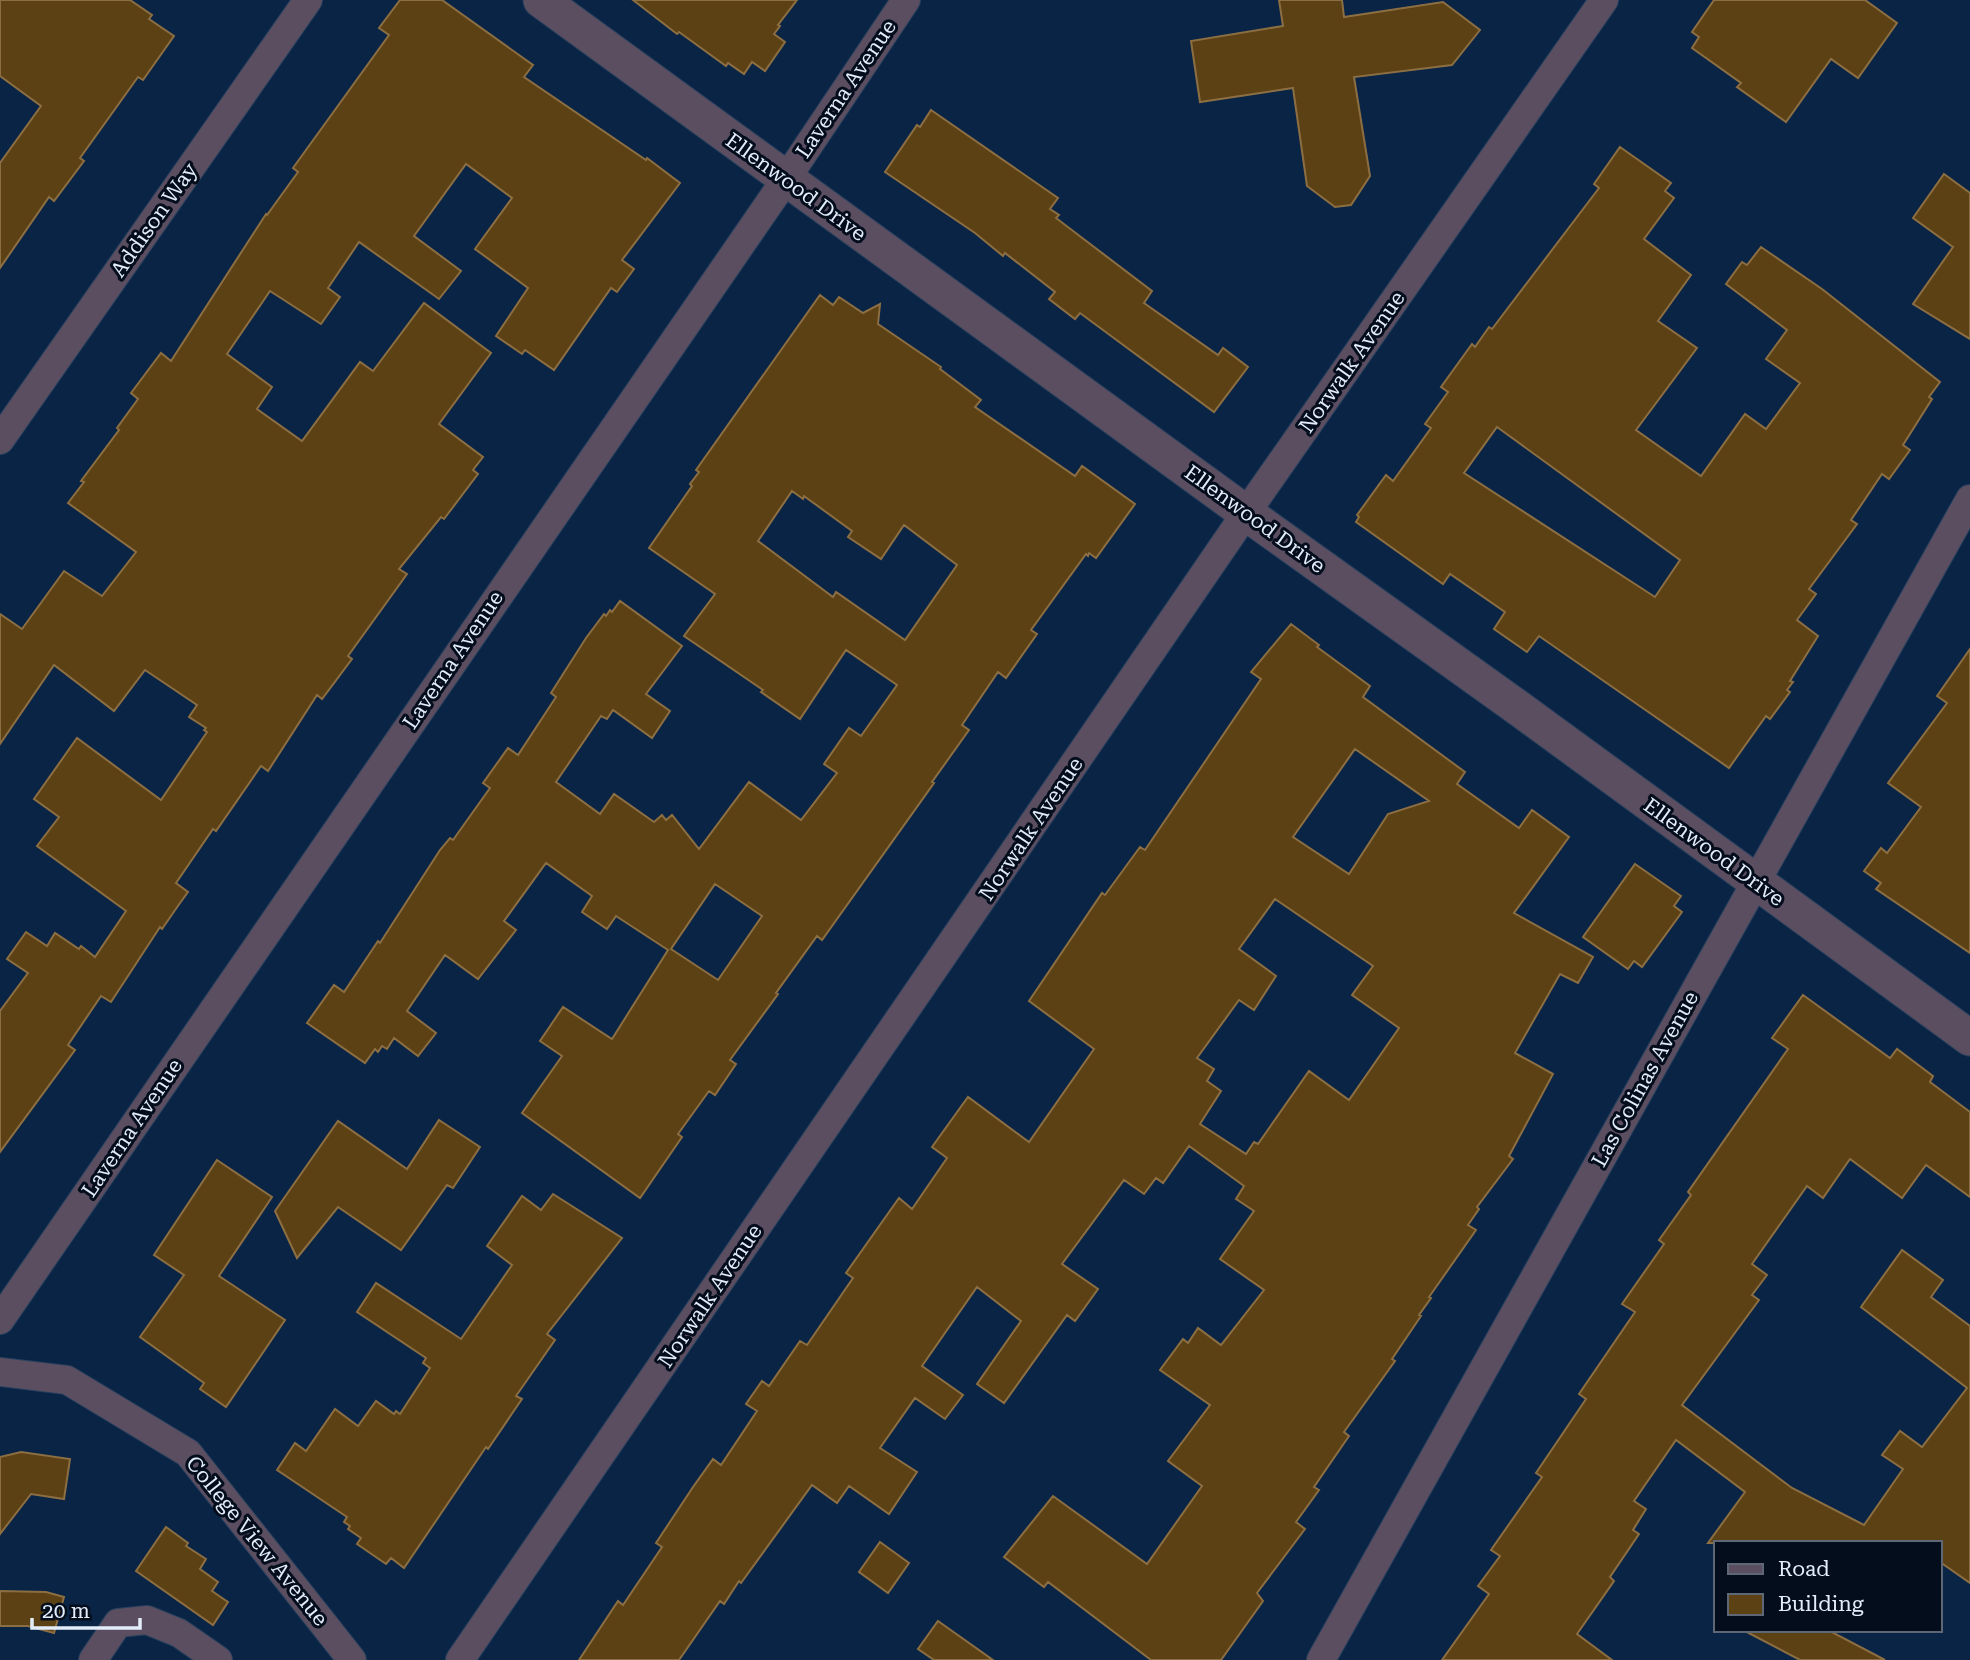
<svg xmlns="http://www.w3.org/2000/svg" width="1970" height="1660" font-family="'Roboto Serif',serif">
	<style>
		.building { fill: #5c4114; stroke: #8c6e43; stroke-width: 2; fill-rule: evenodd }
		.lines { fill: none; stroke-linecap: round; stroke-linejoin: round }
		.minor-casing { stroke: #28405e; stroke-width: 30 }
		.tertiary-casing { stroke: #28405e; stroke-width: 37 }
		.minor { stroke: #5a4e60; stroke-width: 28 }
		.tertiary { stroke: #5a4e60; stroke-width: 35 }
		.labels { text-anchor: middle; dominant-baseline: central; stroke-width: 6; stroke-linejoin: round; paint-order: stroke }
		.street-label { font-size: 21px; fill: #e3edfa; stroke: #040d1c }
	</style>
	<rect width="100%" height="100%" fill="#092445"/>
	<g class="building">
		<polygon points="0,0 130,0 152,15 149,19 174,36 143,80 138,77 80,158 84,161 54,201 49,197 0,268 0,163 41,106 0,76"/>
		<polygon points="400,0 442,0 533,65 524,77 646,160 647,158 680,183 622,260 634,269 617,292 611,288 554,370 525,350 522,354 496,336 528,288 475,249 512,198 466,164 414,236 461,271 439,299 359,242 328,288 340,297 321,324 270,291 227,354 272,387 257,409 302,441 360,362 373,371 424,303 491,353 439,424 483,457 473,470 478,474 444,519 441,517 399,569 407,574 348,656 352,659 322,699 317,695 268,771 261,766 216,831 213,829 176,883 188,892 180,903 162,929 160,927 111,1002 101,996 68,1045 75,1050 0,1152 0,1011 28,973 7,959 26,932 47,946 55,933 79,949 81,946 95,957 126,911 37,846 59,817 34,799 77,738 161,800 207,732 204,730 206,728 189,717 197,705 145,670 114,711 54,665 0,744 0,614 22,629 64,571 102,596 136,552 68,503 84,482 81,481 119,430 117,428 138,399 131,393 161,353 171,361 266,214 267,215 298,172 293,168 389,35 379,28"/>
		<polygon points="633,0 797,0 778,25 780,26 774,34 785,42 765,71 752,62 744,74 728,63 726,66 679,32 677,34"/>
		<polygon points="1279,0 1342,0 1344,17 1443,2 1480,30 1452,65 1354,77 1370,176 1351,205 1335,207 1307,186 1293,88 1200,102 1191,41 1283,26"/>
		<polygon points="1714,0 1865,0 1897,23 1858,78 1831,59 1786,122 1737,87 1741,83 1692,48 1699,37 1692,32"/>
		<polygon points="931,110 1058,198 1050,209 1059,215 1056,218 1152,291 1144,303 1218,355 1223,348 1248,367 1214,412 1080,313 1075,319 1049,299 1055,292 1005,253 1003,256 975,233 885,172 917,125 920,127"/>
		<path d="M1620,147L1671,183L1665,191L1674,198L1644,239L1691,275L1658,321L1697,348L1636,430L1701,476L1745,414L1766,429L1800,383L1766,359L1787,330L1726,284L1742,262L1747,265L1761,247L1822,289L1940,382L1929,397L1932,399L1903,445L1910,450L1889,479L1882,474L1851,520L1857,524L1809,589L1816,594L1797,620L1818,636L1790,681L1793,682L1787,690L1790,692L1770,719L1766,716L1729,768L1539,636L1527,652L1494,629L1505,612L1450,574L1443,584L1356,522L1359,517L1357,515L1386,475L1393,481L1431,428L1425,424L1448,392L1441,387L1472,344L1475,347L1489,327L1492,329L1599,188L1594,184ZM1497,427L1680,560L1655,597L1464,473Z"/>
		<polygon points="1944,174 1970,193 1970,339 1913,304 1953,247 1913,218"/>
		<path d="M820,295L833,305L839,297L863,313L880,304L878,324L941,367L940,369L981,400L975,407L1075,476L1082,466L1135,504L1096,558L1089,553L1088,556L1086,554L1031,630L1037,634L1006,678L998,672L962,725L969,730L932,782L934,783L822,940L817,936L776,993L778,994L730,1060L736,1064L715,1095L709,1091L678,1134L682,1137L640,1198L522,1113L562,1056L540,1041L563,1007L612,1039L668,950L616,916L607,929L582,912L592,896L546,863L504,921L516,930L478,979L445,955L407,1011L436,1033L418,1056L394,1038L387,1049L382,1046L378,1052L375,1049L365,1063L307,1023L334,985L344,992L378,941L380,943L440,850L450,838L453,840L490,788L483,783L508,748L518,755L556,697L551,693L586,638L604,614L606,616L610,610L612,612L620,601L682,646L646,694L670,711L652,738L613,710L607,719L601,716L556,782L600,814L614,794L654,822L662,815L666,820L672,815L699,849L749,782L801,820L837,773L824,764L849,728L861,736L897,685L846,650L800,719L761,692L763,690L684,636L715,594L649,548L692,486L690,484L699,472L696,470ZM792,491L803,499L804,496L852,531L848,537L881,559L904,525L957,565L905,640L836,592L833,597L758,541ZM715,884L762,916L718,980L671,949Z"/>
		<path d="M1291,624L1319,645L1317,647L1370,686L1363,697L1465,772L1457,784L1519,828L1532,810L1569,837L1514,913L1593,957L1578,983L1560,974L1515,1053L1553,1074L1509,1156L1513,1159L1477,1207L1479,1209L1468,1225L1476,1230L1429,1297L1431,1298L1419,1315L1421,1316L1392,1359L1395,1361L1344,1432L1349,1436L1314,1487L1319,1490L1296,1522L1305,1529L1257,1593L1263,1601L1221,1660H1151L1048,1582L1044,1587L1004,1557L1053,1496L1147,1564L1202,1486L1168,1461L1210,1405L1160,1370L1183,1339L1188,1343L1198,1328L1221,1345L1264,1290L1220,1259L1254,1211L1236,1199L1244,1186L1189,1146L1163,1183L1156,1178L1144,1194L1124,1180L1062,1264L1098,1289L1075,1321L1067,1315L1004,1403L977,1384L1021,1321L977,1287L922,1366L963,1395L945,1419L915,1398L880,1448L917,1472L889,1514L849,1486L837,1503L812,1485L741,1583L739,1581L724,1604L720,1601L679,1660H579L618,1601L623,1605L662,1547L656,1543L693,1487L713,1459L721,1465L757,1411L746,1404L762,1381L769,1386L800,1341L807,1345L853,1278L846,1273L899,1198L912,1209L947,1158L932,1147L968,1097L1029,1142L1094,1049L1029,1001L1102,893L1105,895L1140,847L1145,850L1261,679L1251,672ZM1355,749L1429,801L1388,814L1349,874L1293,837ZM1275,899L1373,966L1352,995L1399,1028L1349,1100L1309,1071L1258,1144L1254,1142L1246,1154L1200,1124L1221,1091L1207,1081L1214,1069L1197,1058L1239,1000L1254,1010L1276,976L1239,949Z"/>
		<polygon points="1970,649 1970,953 1876,889 1881,883 1864,871 1881,848 1887,853 1921,807 1888,783 1947,703 1937,696"/>
		<polygon points="1635,864 1681,896 1674,906 1682,912 1642,967 1634,961 1628,969 1583,937"/>
		<polygon points="1803,995 1890,1058 1897,1049 1933,1076 1930,1082 1970,1112 1970,1197 1926,1165 1902,1198 1850,1159 1823,1198 1807,1186 1752,1264 1767,1275 1752,1295 1759,1300 1682,1405 1792,1488 1864,1525 1903,1469 1882,1455 1900,1431 1922,1447 1967,1388 1861,1307 1902,1250 1943,1280 1931,1297 1970,1326 1970,1583 1940,1562 1940,1543 1708,1543 1745,1492 1676,1440 1634,1501 1646,1509 1633,1530 1639,1534 1610,1577 1614,1581 1577,1634 1612,1660 1442,1660 1489,1594 1478,1586 1500,1556 1491,1550 1542,1477 1536,1473 1586,1399 1579,1394 1635,1312 1622,1304 1664,1244 1659,1240 1691,1195 1688,1192 1788,1049 1772,1038"/>
		<polygon points="439,1120 480,1147 453,1188 447,1185 401,1250 338,1207 297,1258 275,1211 338,1121 407,1169"/>
		<polygon points="217,1160 272,1197 219,1276 285,1320 226,1407 200,1389 204,1383 140,1337 184,1275 154,1255"/>
		<polygon points="553,1194 622,1238 547,1334 555,1340 516,1396 522,1399 488,1449 486,1447 404,1568 391,1558 386,1564 357,1544 361,1538 348,1529 350,1526 344,1522 347,1517 277,1470 295,1443 306,1451 335,1409 358,1426 376,1401 394,1414 396,1411 400,1414 430,1368 423,1363 426,1358 357,1312 376,1283 461,1339 512,1265 487,1246 522,1196 541,1210"/>
		<polygon points="21,1452 70,1459 64,1499 31,1494 0,1534 0,1457"/>
		<polygon points="166,1527 188,1543 186,1546 206,1559 200,1569 218,1582 212,1591 228,1602 213,1625 136,1571"/>
		<polygon points="880,1542 909,1563 888,1593 859,1572"/>
		<polygon points="0,1591 46,1592 64,1597 54,1633 28,1626 0,1626"/>
		<polygon points="938,1621 993,1660 934,1660 918,1649"/>
		<polygon points="1743,1630 1828,1630 1885,1660 1800,1660"/>
	</g>
	<g class="lines">
		<g class="minor-casing">
			<g id="minor">
				<polyline points="0,440 308,0"/>
				<polyline points="0,1320 786,179 906,0"/>
				<polyline points="0,1372 67,1380 188,1453 352,1660"/>
				<polyline points="93,1660 118,1623 147,1620 179,1633 218,1660"/>
				<polyline points="460,1660 1246,513 1604,0"/>
				<polyline points="1321,1660 1970,499"/>
			</g>
		</g>
		<g class="tertiary-casing">
			<polyline id="tertiary" points="541,0 1246,513 1517,707 1970,1038"/>
		</g>
		<use href="#minor" class="minor"/>
		<use href="#tertiary" class="tertiary"/>
	</g>
	<g class="labels">
		<g class="street-label">
			<text transform="translate(846 89) rotate(-56)">Laverna Avenue</text>
			<text transform="translate(796 187) rotate(36)">Ellenwood Drive</text>
			<text transform="translate(154 220) rotate(-55)">Addison Way</text>
			<text transform="translate(1352 362) rotate(-55)">Norwalk Avenue</text>
			<text transform="translate(1255 519) rotate(36)">Ellenwood Drive</text>
			<text transform="translate(453 660) rotate(-56)">Laverna Avenue</text>
			<text transform="translate(1031 829) rotate(-56)">Norwalk Avenue</text>
			<text transform="translate(1714 852) rotate(36)">Ellenwood Drive</text>
			<text transform="translate(1645 1079) rotate(-61)">Las Colinas Avenue</text>
			<text transform="translate(132 1128) rotate(-56)">Laverna Avenue</text>
			<text transform="translate(710 1296) rotate(-56)">Norwalk Avenue</text>
			<text transform="translate(257 1541) rotate(51)">College View Avenue</text>
		</g>
	</g>
	<rect x="1714" y="1541" width="228" height="91" fill="#040d1c" stroke="#5d6775" stroke-width="2"/>
	<rect x="1728" y="1564" width="35" height="10" fill="#5a4e60" stroke="#5d6775" stroke-width="2"/>
	<text x="1778" y="1576" font-size="21" fill="#e3edfa">Road</text>
	<rect x="1728" y="1594" width="35" height="21" fill="#5c4114" stroke="#5d6775" stroke-width="2"/>
	<text x="1778" y="1611" font-size="21" fill="#e3edfa">Building</text>
	<path d="M32 1618v10h108v-10" fill="none" stroke="#e3edfa" stroke-width="3.5"/>
	<text x="42" y="1618" font-size="21" fill="#e3edfa" stroke="#040d1c" stroke-width="5" paint-order="stroke">20 m</text>
</svg>
